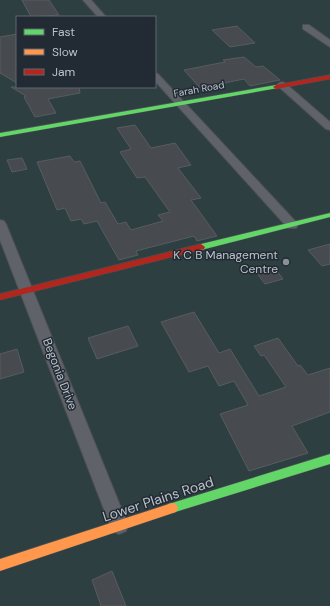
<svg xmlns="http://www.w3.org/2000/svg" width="330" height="606" font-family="'DM Sans',sans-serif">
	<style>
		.green { fill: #2d3f40; fill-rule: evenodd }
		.building { fill: #474b50; stroke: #575c61 }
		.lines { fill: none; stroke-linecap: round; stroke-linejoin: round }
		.street-casing { stroke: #4c5054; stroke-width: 2 }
		.fast-casing { stroke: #4c5054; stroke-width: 1 }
		.slow-casing { stroke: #4c5054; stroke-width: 1 }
		.jam-casing { stroke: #4c5054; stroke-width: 1 }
		.street { fill: #5f6268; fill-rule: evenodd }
		.fast { fill: #63d668; fill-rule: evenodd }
		.slow { fill: #ff974d; fill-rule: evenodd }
		.jam { fill: #b3261e; fill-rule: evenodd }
		.poi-dot { fill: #899097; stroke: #222b34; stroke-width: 1.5 }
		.labels { text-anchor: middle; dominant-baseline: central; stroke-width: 3; stroke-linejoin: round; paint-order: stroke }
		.far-street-label { font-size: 10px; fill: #bac1c9; stroke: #222b34 }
		.poi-label { font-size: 12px; fill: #bac1c9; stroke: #222b34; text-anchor: end }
		.street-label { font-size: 12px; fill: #bac1c9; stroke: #222b34 }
		.near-street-label { font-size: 14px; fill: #bac1c9; stroke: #222b34 }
	</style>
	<rect width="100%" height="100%" fill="#2f343a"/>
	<path class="green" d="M0,0H330V606H0ZM17,17H155V87H17Z"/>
	<g class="building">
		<polygon points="22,0 49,0 59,15 31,17"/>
		<polygon points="237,26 255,43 230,47 212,30"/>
		<polygon points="17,34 17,83 0,73 0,37"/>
		<polygon points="244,57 256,67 263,66 280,80 250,86 244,79 200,88 184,70 225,62 223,60"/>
		<polygon points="11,87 79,87 80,93 48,99 56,113 35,117 24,97 26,96"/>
		<polygon points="135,125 151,148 175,143 191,165 178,168 201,198 191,200 217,236 197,241 194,236 136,251 138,255 119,260 97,221 84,224 81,219 71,221 65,208 57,210 37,162 70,156 74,162 80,161 101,203 105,202 118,224 126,222 131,230 163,221 158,215 170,212 145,177 137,178 120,152 131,149 117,128"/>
		<polygon points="22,158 27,169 12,172 7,160"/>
		<polygon points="330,244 330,264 322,266 308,250"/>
		<polygon points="274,267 283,279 265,284 256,272"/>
		<polygon points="194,312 219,353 230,349 259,396 286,387 264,355 261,356 254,346 278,338 298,366 300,365 308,375 330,368 330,412 292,426 308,453 249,471 220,414 248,405 234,381 219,386 208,366 189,372 161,322"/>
		<polygon points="128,326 138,346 97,359 88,338"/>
		<polygon points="17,349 24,372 0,379 0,354"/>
		<polygon points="112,571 126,606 101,606 92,580"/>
	</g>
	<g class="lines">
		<g class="street-casing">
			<g id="street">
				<polygon points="83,0 91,0 106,17 98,17"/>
				<polygon points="303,25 309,25 330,40 330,47 303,29"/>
				<polygon points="155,73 158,74 296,222 298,225 296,228 288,228 155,81"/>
				<polygon points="282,82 285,83 330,122 330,130 326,129 279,87 277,85 279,83"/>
				<polygon points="0,220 4,221 6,224 128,525 126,531 119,534 112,531 110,525 0,240"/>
			</g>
		</g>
		<g class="fast-casing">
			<g id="fast">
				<polygon points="276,85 278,86 278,88 0,137 0,133"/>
				<polygon points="330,213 330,217 201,250 197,247 201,244"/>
				<polygon points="330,454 330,464 172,513 168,512 166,508 168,504 172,503"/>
			</g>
		</g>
		<g class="slow-casing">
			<polygon id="slow" points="172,503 176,504 178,508 176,512 0,571 0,559"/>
		</g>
		<g class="jam-casing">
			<g id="jam">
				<polygon points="330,75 330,79 276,89 273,87 276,85"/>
				<polygon points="201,244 205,247 204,249 0,300 0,294"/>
			</g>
		</g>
		<use href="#street" class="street"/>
		<use href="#fast" class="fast"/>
		<use href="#slow" class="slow"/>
		<use href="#jam" class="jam"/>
	</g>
	<circle class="poi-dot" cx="286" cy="262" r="4"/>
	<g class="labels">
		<g class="far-street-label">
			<text transform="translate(199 89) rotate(-10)">Farah Road</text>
		</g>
		<g class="poi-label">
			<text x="278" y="255">K C B Management<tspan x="278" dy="14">Centre</tspan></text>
		</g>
		<g class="street-label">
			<text transform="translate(60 374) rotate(69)">Begonia Drive</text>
		</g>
		<g class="near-street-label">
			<text transform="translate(158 499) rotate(-18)">Lower Plains Road</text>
		</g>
	</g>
	<rect x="16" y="16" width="140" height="72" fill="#222b34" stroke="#5f6770"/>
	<rect x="24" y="29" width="20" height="6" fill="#63d668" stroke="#5f6770"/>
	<text x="52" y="36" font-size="12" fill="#bac1c9">Fast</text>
	<rect x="24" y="49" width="20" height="6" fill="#ff974d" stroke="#5f6770"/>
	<text x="52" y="56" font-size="12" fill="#bac1c9">Slow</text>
	<rect x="24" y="69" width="20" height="6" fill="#b3261e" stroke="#5f6770"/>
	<text x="52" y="76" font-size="12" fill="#bac1c9">Jam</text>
</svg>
